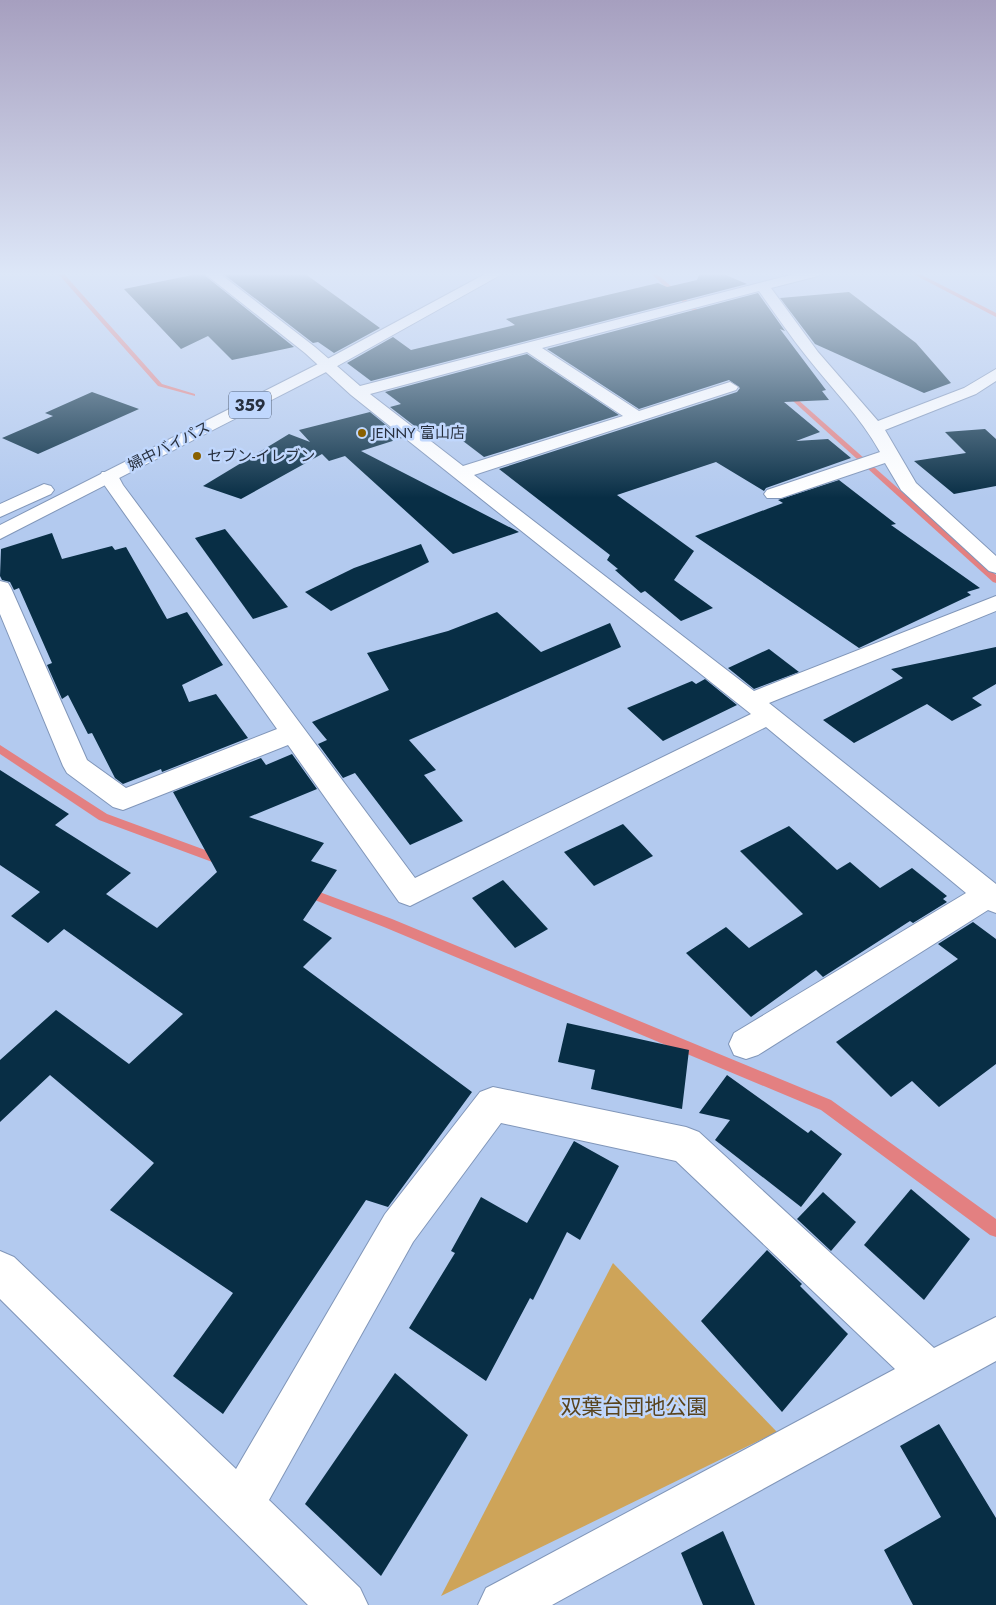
<svg xmlns="http://www.w3.org/2000/svg" width="996" height="1605" font-family="Jost,'Noto Sans JP',sans-serif">
	<style>
		.green { fill: #cea459 }
		.lines { fill: none; stroke-linecap: round; stroke-linejoin: round }
		.stream { fill: #e38081; fill-rule: evenodd }
		.building { fill: #082e45 }
		.minor-casing { stroke: #8096b9; stroke-width: 2 }
		.highway-casing { stroke: #8096b9; stroke-width: 2 }
		.minor { fill: #fff; fill-rule: evenodd }
		.highway { fill: #fff; fill-rule: evenodd }
		.poi-dot { fill: #896000; stroke: #c0d7fd; stroke-width: 2 }
		.labels { text-anchor: middle; dominant-baseline: central; stroke-width: 5; stroke-linejoin: round; paint-order: stroke }
		.far-poi-label { font-size: 15px; fill: #27303f; stroke: #c0d7fd; text-anchor: start }
		.far-street-label { font-size: 15px; fill: #27303f; stroke: #c0d7fd }
		.shield { fill: #c0d7fd; stroke: #556278; stroke-width: 1 }
		.shield-label { font-size: 16px; font-weight: bold; fill: #27303f }
		.near-park-label { font-size: 21px; fill: #59441e; stroke: #c0d7fd }
	</style>
	<rect width="100%" height="100%" fill="#b3caef"/>
	<polygon class="green" points="613,1263 777,1432 441,1596"/>
	<g class="lines">
		<g class="stream">
			<polygon points="51,273 64,274 162,384 195,394 195,396 158,386 60,276"/>
			<polygon points="650,273 656,273 708,319 708,321 704,321"/>
			<polygon points="911,273 918,273 996,313 996,317"/>
			<polygon points="783,390 787,390 996,575 996,583 993,582 783,392"/>
			<polygon points="0,745 107,814 227,858 229,861 227,864 223,866 99,820 0,754"/>
			<polygon points="306,887 392,919 831,1100 996,1219 996,1237 990,1235 821,1110 384,927 302,895 300,892 302,889"/>
		</g>
	</g>
	<g class="building">
		<polygon points="202,273 203,274 294,347 232,360 208,336 181,349 124,289"/>
		<polygon points="222,273 304,273 380,328 334,353 318,342 313,343"/>
		<polygon points="700,273 721,273 747,284 371,381 347,363 393,337 411,350 515,325 506,319 658,283 667,287 697,280"/>
		<polygon points="849,292 916,343 951,383 924,393 815,344 780,298"/>
		<polygon points="758,293 785,331 780,329 826,390 822,391 829,400 784,402 820,432 796,441 828,439 851,458 766,488 764,491 716,462 617,495 694,551 674,580 713,608 681,621 645,591 641,593 615,570 618,569 607,560 610,555 499,469 737,392 740,388 729,380 639,409 547,349"/>
		<polygon points="527,354 619,415 484,457 442,425 421,431 390,407 401,404 385,392"/>
		<polygon points="92,392 139,409 38,454 2,438 53,416 45,413"/>
		<polygon points="370,412 402,438 361,451 519,532 453,554 345,456 329,461 322,454 241,499 203,486 289,434 310,442 299,430"/>
		<polygon points="985,429 996,439 996,486 954,494 914,461 966,453 945,432"/>
		<polygon points="839,480 896,524 891,525 980,588 967,592 971,595 859,648 695,536 783,503 778,500"/>
		<polygon points="225,529 288,607 253,619 195,538"/>
		<polygon points="52,533 62,559 112,546 115,550 126,547 167,619 187,612 223,665 182,685 189,702 216,694 248,738 162,772 161,769 123,784 115,778 92,733 88,734 68,695 62,699 47,665 52,663 19,588 14,590 10,582 2,580 0,576 1,549"/>
		<polygon points="421,544 429,562 331,611 305,592 354,568"/>
		<polygon points="497,612 541,652 610,623 621,647 409,740 436,770 424,775 463,821 410,845 355,773 343,778 318,744 327,740 312,722 389,690 367,653 448,631"/>
		<polygon points="996,647 996,684 972,698 982,705 952,721 927,704 854,743 823,720 903,678 891,669"/>
		<polygon points="769,649 799,672 754,689 728,668"/>
		<polygon points="705,679 737,705 663,741 627,708 692,681 696,684"/>
		<polygon points="292,754 317,789 249,817 324,843 311,861 337,870 303,920 332,938 303,967 472,1092 388,1207 366,1200 223,1414 173,1376 233,1293 110,1210 154,1163 50,1075 0,1122 0,1060 56,1010 129,1064 183,1014 64,929 48,943 11,916 40,892 0,865 0,770 69,814 55,825 131,873 106,894 157,928 217,872 173,792 261,758 266,765"/>
		<polygon points="623,824 653,856 594,886 564,852"/>
		<polygon points="789,826 837,870 850,862 880,888 912,868 947,896 943,899 947,902 913,923 910,921 823,977 816,970 751,1017 686,953 726,927 749,948 803,914 740,851"/>
		<polygon points="503,880 548,929 515,948 472,898"/>
		<polygon points="973,922 996,939 996,1064 939,1107 912,1081 891,1097 836,1042 958,959 938,944"/>
		<polygon points="567,1023 689,1050 682,1109 591,1089 595,1070 558,1062"/>
		<polygon points="727,1075 808,1133 811,1130 842,1154 801,1207 715,1140 730,1120 699,1113"/>
		<polygon points="574,1141 619,1166 580,1240 567,1232 533,1300 530,1298 486,1381 409,1328 455,1253 451,1251 481,1197 527,1223"/>
		<polygon points="911,1189 970,1239 924,1300 864,1245"/>
		<polygon points="823,1192 856,1222 831,1251 797,1219"/>
		<polygon points="767,1250 802,1284 800,1286 848,1334 782,1412 701,1321"/>
		<polygon points="395,1373 468,1435 381,1576 305,1504"/>
		<polygon points="939,1424 996,1518 996,1605 913,1605 884,1550 941,1517 900,1446"/>
		<polygon points="723,1531 755,1605 703,1605 681,1553"/>
	</g>
	<g class="lines">
		<g class="minor-casing">
			<g id="minor">
				<path d="M204,273H219L315,347L360,386L798,273H820L818,276L771,288L818,352L878,421L964,388L996,369V381L976,394L885,430L916,483L996,556V573L989,571L901,490L885,463L781,498H767L764,494L767,490L880,452C860,416 832,389 807,357C790,336 775,313 759,291L542,348L639,411L730,382L738,387L736,390L474,475L754,691L996,596V611L769,703L996,884V913L988,910L758,1055L746,1059L734,1055L729,1044L734,1033L966,893L766,727L410,906L399,902L288,745L123,810L113,807L67,773L63,766L0,614V581L8,583L11,588L87,760L126,788L277,729L105,486L100,476L102,472H116L123,485L415,878L751,714L351,395L305,353ZM527,352L623,416L463,466L370,394Z"/>
				<polygon points="493,1087 686,1127 699,1132 934,1348 996,1317 996,1361 552,1605 478,1605 486,1588 895,1369 676,1161 501,1123 413,1242 269,1500 360,1588 368,1605 308,1605 0,1299 0,1251 14,1257 236,1469 385,1214 480,1092"/>
			</g>
		</g>
		<g class="highway-casing">
			<g id="highway">
				<polygon points="487,273 504,273 332,369 0,539 0,525 320,363"/>
				<polygon points="44,484 51,486 54,490 51,494 0,517 0,504"/>
			</g>
		</g>
		<use href="#minor" class="minor"/>
		<use href="#highway" class="highway"/>
	</g>
	<linearGradient id="sky" x2="0" y2="1"><stop stop-color="#a69fbf"/><stop offset="0.55" stop-color="#dde7f8"/><stop offset="1" stop-color="#dde7f8" stop-opacity="0"/></linearGradient>
	<rect width="996" height="498" fill="url(#sky)"/>
	<g class="poi-dot">
		<circle cx="362" cy="433" r="5"/>
		<circle cx="197" cy="456" r="5"/>
	</g>
	<g class="labels">
		<g class="far-poi-label">
			<text x="372" y="433">JENNY 富山店</text>
			<text x="207" y="456">セブン-イレブン</text>
		</g>
		<g class="far-street-label">
			<text transform="translate(169 446) rotate(-27)">婦中バイパス</text>
		</g>
		<rect class="shield" x="229" y="391.5" width="42" height="27" rx="4"/>
		<g class="shield-label">
			<text x="250" y="405">359</text>
		</g>
		<g class="near-park-label">
			<text x="634" y="1407">双葉台団地公園</text>
		</g>
	</g>
</svg>
